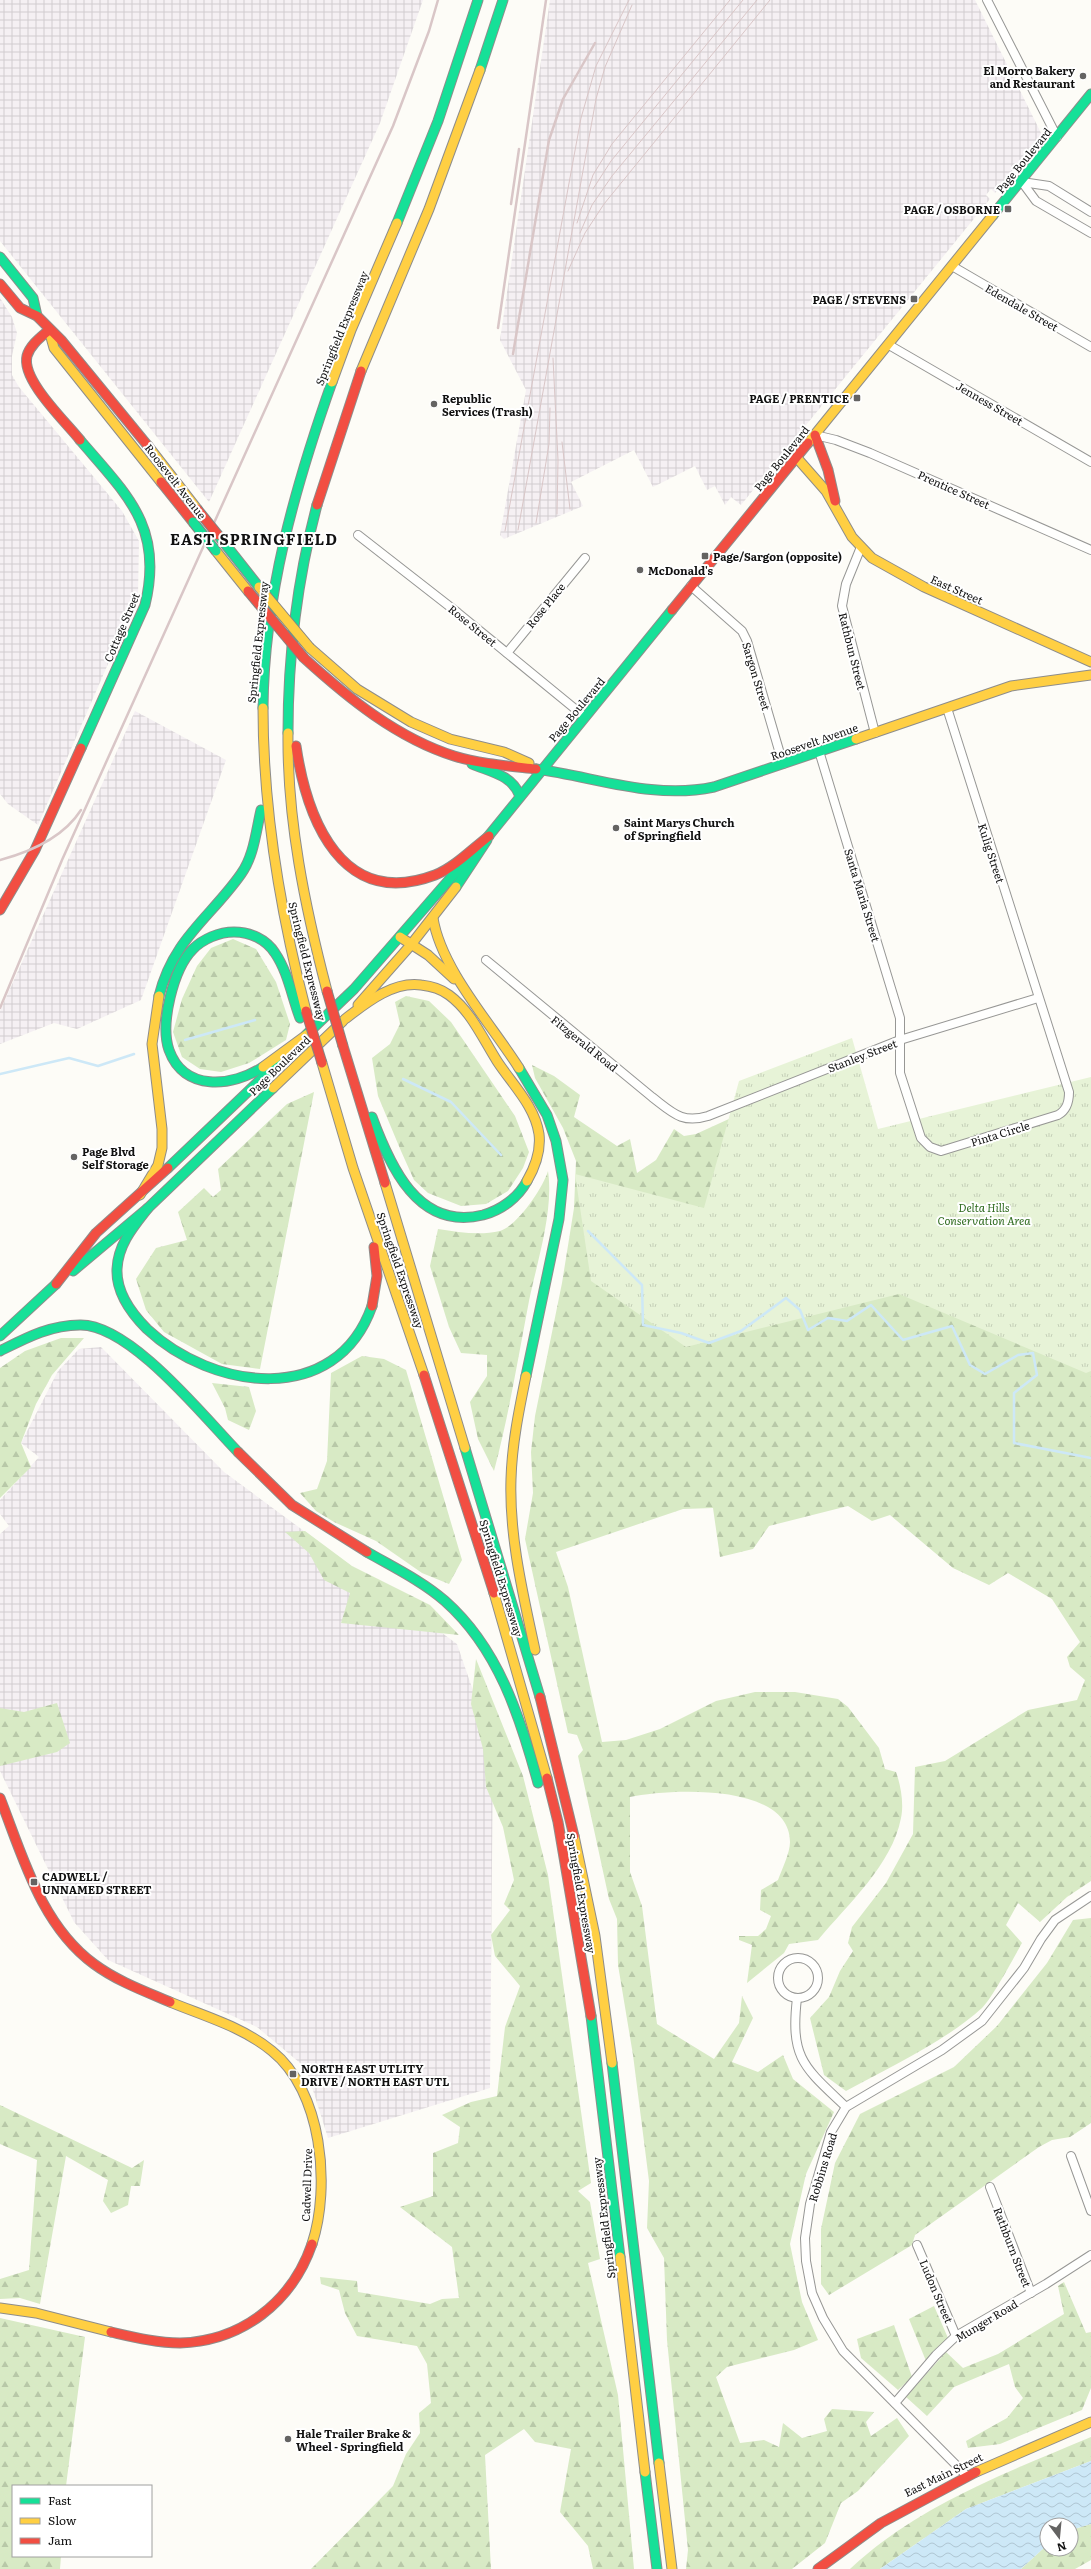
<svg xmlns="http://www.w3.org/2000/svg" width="1091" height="2569" font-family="Literata,serif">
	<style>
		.industrial { fill: url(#industrial-grid) }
		.forest { fill: url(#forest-firs) }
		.park { fill: url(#park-tufts) }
		.water { fill: url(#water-waves) }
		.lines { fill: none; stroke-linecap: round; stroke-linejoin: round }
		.stream { stroke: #cde8f7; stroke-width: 2.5 }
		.street-casing { stroke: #979795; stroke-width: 10 }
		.fast-casing { stroke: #8e8d8b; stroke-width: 11 }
		.slow-casing { stroke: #8e8d8b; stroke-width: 11 }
		.jam-casing { stroke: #8e8d8b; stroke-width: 11 }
		.street { stroke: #fffffe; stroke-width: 8 }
		.fast { stroke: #16e098; stroke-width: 9 }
		.slow { stroke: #ffcf43; stroke-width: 9 }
		.jam { stroke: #f24e42; stroke-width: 9 }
		.tram { stroke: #d9c6c7; stroke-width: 1 }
		.rail { stroke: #d9c6c7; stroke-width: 2.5 }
		.fast-bridge-casing { stroke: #858482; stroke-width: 11; stroke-linecap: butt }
		.slow-bridge-casing { stroke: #858482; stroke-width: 11; stroke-linecap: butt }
		.jam-bridge-casing { stroke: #858482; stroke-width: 11; stroke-linecap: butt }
		.fast-bridge { stroke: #16e098; stroke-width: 9 }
		.slow-bridge { stroke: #ffcf43; stroke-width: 9 }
		.jam-bridge { stroke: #f24e42; stroke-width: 9 }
		.poi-dot { fill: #646362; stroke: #fff; stroke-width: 1.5 }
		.labels { text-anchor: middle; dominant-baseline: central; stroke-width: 4; stroke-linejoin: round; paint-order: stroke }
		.poi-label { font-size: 11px; font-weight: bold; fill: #111; stroke: #fff; text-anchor: start }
		.street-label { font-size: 11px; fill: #111; stroke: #fff }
		.park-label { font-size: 11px; font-style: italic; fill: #2f6b1f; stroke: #fff }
		.district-label { font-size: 15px; font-weight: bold; letter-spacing: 1px; fill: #111; stroke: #fff }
	</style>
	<defs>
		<pattern id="industrial-grid" width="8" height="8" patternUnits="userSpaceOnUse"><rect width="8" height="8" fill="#f5f0f3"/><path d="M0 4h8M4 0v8" fill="none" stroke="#d1cdcf"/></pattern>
		<pattern id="forest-firs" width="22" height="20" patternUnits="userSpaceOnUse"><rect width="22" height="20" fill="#d8eac5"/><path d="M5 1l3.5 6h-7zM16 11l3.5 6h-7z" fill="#b8c8a8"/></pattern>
		<pattern id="park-tufts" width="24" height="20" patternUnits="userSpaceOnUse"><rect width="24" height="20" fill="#e7f3d7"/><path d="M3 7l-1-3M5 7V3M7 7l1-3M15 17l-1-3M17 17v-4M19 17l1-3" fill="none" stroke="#c5cfb8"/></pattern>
		<pattern id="water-waves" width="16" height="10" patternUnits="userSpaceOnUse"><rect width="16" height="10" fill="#cde8f7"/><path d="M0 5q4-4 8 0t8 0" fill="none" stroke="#afc6d3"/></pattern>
	</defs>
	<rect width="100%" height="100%" fill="#fdfcf7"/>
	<g class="industrial">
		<polygon points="0,0 423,0 380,123 209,502 0,241"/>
		<polygon points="550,0 975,0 1042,135 995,193 991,189 986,195 990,199 741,505 731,497 725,505 715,486 707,490 695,466 653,487 634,450 571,482 583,506 504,539 500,535 526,390 500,340"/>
		<polygon points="0,298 12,317 17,333 12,356 12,375 19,387 122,511 139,541 138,595 38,825 8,804 0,794"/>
		<polygon points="135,711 226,760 141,1000 77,1029 54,1023 0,1044 0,1011"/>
		<polygon points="101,1347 224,1472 457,1644 493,1749 490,2088 328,2138 306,2068 257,2027 108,1960 74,1922 0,1771 0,1534 9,1526 0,1514 0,1500 39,1457 21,1443 58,1371 79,1349"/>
	</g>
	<g class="forest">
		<polygon points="233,939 256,949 276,982 290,1024 286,1040 249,1063 221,1072 200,1069 182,1057 173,1032 182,999 197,966 211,948"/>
		<polygon points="406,996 429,1001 451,1022 515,1116 529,1152 523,1168 508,1191 486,1204 461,1206 428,1193 414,1180 401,1151 378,1096 372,1058 390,1044 400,1024 395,1002"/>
		<path d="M532,1065L554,1076L580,1095L574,1117L617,1146L630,1139L637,1173L656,1160L674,1129L684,1136L696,1134L753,1108L862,1160L1091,1161V1881L1067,1897L1040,1922L1018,1903L1006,1925L1022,1943C1013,1959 993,1997 982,2008C946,2041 888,2068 846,2091L824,2075L810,2018L829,1997L840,1971L853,1951L848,1943L852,1927L886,1883L913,1834L915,1767L945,1761L1028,1710L1077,1700L1085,1680L1070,1667L1067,1657L1080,1642L1052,1599L1008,1573L989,1585L953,1568L890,1515L872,1521L848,1506L769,1526L753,1549L720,1557L713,1508L683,1509L556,1552L568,1587L602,1742L626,1740L660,1729L716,1701L755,1692H795L838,1699L848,1707L879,1748L885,1769L896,1772C901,1786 904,1804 901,1818C892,1865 848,1904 818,1940L789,1944L784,1953L747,1983L752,1945L739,1940V1936H758L766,1929L771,1916L760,1910L761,1890L778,1880C782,1869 790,1853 790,1842C790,1782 668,1789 630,1797V1872L642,1906L657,2024L714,2059L739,2023L742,1996L753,2018L732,2062L758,2072L783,2055L793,2079L834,2112L806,2174L790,2244L802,2302L818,2340L794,2350L727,2367L716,2377L740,2443L764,2440L779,2447L783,2423L802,2438L827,2431L824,2419L832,2409L874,2412L866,2422L871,2436L897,2418L909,2436L858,2491L841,2503L825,2543L792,2569H686L688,2550L667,2340L664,2258L647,2228L649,2181L633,2055L618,1965L617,1919L609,1899L578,1756L583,1750L577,1735L568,1733L525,1539L533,1493L531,1452L535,1416L562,1283L574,1208L576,1161L563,1128L535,1078Z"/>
		<polygon points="314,1092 260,1369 222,1364 164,1332 146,1310 136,1279 156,1248 187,1240 178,1212 204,1188 213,1197 221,1190 218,1169 287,1104"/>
		<path d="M548,1171C554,1211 537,1262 529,1301C518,1358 509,1415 494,1471L478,1439L470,1402L487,1376V1355L461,1353L449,1327L430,1266L438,1229C459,1232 479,1236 500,1231C517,1226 543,1188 548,1171Z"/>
		<polygon points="61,1338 84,1338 52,1375 36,1404 21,1443 31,1467 0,1498 0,1368 25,1351"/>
		<polygon points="362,1356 384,1359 406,1370 462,1560 449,1584 422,1573 376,1541 334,1522 316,1511 300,1493 317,1489 327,1461 331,1373"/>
		<polygon points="212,1383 249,1387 256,1411 249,1430 228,1420 225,1408"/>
		<polygon points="305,1531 352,1566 430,1605 459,1635 341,1623 350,1593 324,1580 309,1553 285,1532"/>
		<polygon points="476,1659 523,1776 548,1875 591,2183 578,2191 590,2202 600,2259 588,2263 618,2395 634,2569 593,2569 588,2546 560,2512 571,2449 535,2442 524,2429 485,2455 491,2569 311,2569 393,2486 406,2454 420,2433 419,2413 431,2403 427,2364 417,2346 357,2336 345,2313 339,2290 321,2284 320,2277 357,2281 358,2292 430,2304 442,2299 459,2298 452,2247 400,2207 433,2196 433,2153 458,2143 460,2127 442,2115 471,2102 497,2096 505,2027 520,1986 495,1956 491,1935 510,1910 504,1904 514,1880 503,1827 486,1787 483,1749 471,1704"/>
		<polygon points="57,1703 70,1743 57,1752 0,1766 0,1708 24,1712"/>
		<polygon points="1091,1918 1091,2123 1070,2137 1052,2140 1039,2147 915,2235 912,2245 829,2295 821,2284 821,2229 835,2163 860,2114 954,2067 997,2026 1047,1963 1073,1920"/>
		<polygon points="0,2105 132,2168 144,2160 140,2186 131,2186 128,2205 111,2213 103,2201 108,2180 66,2156 40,2304 20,2298 0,2299 0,2279 29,2270 37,2160 0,2144"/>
		<polygon points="1064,2282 1086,2333 1091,2332 1091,2388 1082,2410 1000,2444 968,2448 966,2441 1007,2418 1023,2398 1015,2387 1009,2364 954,2387 927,2416 906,2397 946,2352 963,2368 998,2354 1064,2314 1058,2286"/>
		<polygon points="934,2306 948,2338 926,2361 909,2319"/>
		<polygon points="0,2318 85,2337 66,2486 13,2486 13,2556 61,2556 60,2569 0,2569"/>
		<polygon points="894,2325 912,2377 898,2390 861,2358 857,2339"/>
		<path d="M1091,2437V2461L966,2509L880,2569H850C918,2505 1006,2473 1091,2437Z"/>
		<polygon points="1091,2524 1091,2560 1075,2569 1021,2569 1047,2545 1047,2549 1071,2549 1071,2530"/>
	</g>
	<polygon class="park" points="852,1038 878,1129 1091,1077 1091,1371 1086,1373 899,1294 686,1347 591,1281 575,1174 704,1208 739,1081"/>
	<polygon class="water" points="1091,2461 1091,2524 1071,2530 1071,2525 1047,2525 1047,2545 1021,2569 880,2569 966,2509"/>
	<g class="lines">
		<g class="stream">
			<polyline points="185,1040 255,1020"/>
			<polyline points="0,1074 69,1058 98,1066 134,1054"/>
			<polyline points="403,1079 451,1102 501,1155"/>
			<polyline points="588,1231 642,1285 643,1325 681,1333 709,1343 741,1331 786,1298 800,1310 808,1330 828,1318 847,1321 871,1305 903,1340 952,1326 970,1365 985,1374 1018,1355 1033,1353 1037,1375 1014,1393 1014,1443 1091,1458"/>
		</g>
		<g class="street-casing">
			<g id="street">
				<polyline points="987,0 1057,137"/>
				<polyline points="1022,182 1036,201 1091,233"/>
				<polyline points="1022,182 1049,186 1091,212"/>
				<polyline points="952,266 1091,347"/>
				<polyline points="889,345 1091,462"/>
				<polyline points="815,435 836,440 870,453 1091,550"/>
				<polyline points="358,535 458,613 585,717"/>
				<polyline points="861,547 846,584 842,606 875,733"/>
				<polyline points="691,586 742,631 747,641 783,764"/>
				<polyline points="507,653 585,558"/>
				<path d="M819,751L900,1018V1073L921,1138L930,1147L941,1151L1058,1115C1067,1110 1069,1102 1069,1092L947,708"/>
				<path d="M486,960L652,1097C673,1113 682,1124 708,1116L900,1040L1038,998"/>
				<circle cx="798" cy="1978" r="20"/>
				<path d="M797,1998C790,2059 804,2067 846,2107"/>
				<polyline points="1071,2156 1091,2211"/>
				<polyline points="990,2187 1031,2293"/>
				<polyline points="917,2245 956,2336"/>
				<polyline points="895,2403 936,2355 956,2336 1046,2284 1091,2255"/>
				<polyline points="966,2475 843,2351 823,2318 812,2293 806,2261 805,2238 810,2204 831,2132 846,2107 942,2050 982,2021 1024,1968 1041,1939 1055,1920 1091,1896"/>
			</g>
		</g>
		<g class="fast-casing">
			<g id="fast">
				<polyline points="480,70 503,0"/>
				<polyline points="993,215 1091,94"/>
				<polyline points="397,223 438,121 478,0"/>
				<polyline points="0,257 33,298 37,316"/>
				<path d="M80,440C127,495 164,527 145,605L81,748"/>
				<polyline points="218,535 259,587"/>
				<path d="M263,708C264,595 295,487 332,382"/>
				<path d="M288,733C288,655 297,580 317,505"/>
				<path d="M472,764C491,772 512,775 520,796"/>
				<path d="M536,769C596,777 653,800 714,787L856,739"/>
				<polyline points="482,844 672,610"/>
				<polyline points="456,887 487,840"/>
				<path d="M159,996C173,939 211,917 241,874C254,856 256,831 261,810"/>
				<polyline points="306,1035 354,989 468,858"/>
				<path d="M263,1067C232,1087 184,1092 169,1050C160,1024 173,969 193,949C203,939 219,932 234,932C250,932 266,939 275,953C288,972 292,997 300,1018"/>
				<polyline points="519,1068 547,1115 556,1141 563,1180 559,1219 526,1376"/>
				<path d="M372,1117C390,1166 418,1231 483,1215C501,1210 518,1198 527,1181"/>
				<polyline points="168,1168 282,1059"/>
				<path d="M148,1208C134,1226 118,1244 117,1269C116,1293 131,1313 147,1329C212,1390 336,1408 372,1306"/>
				<polyline points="73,1271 148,1208 273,1088"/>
				<polyline points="0,1336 56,1284"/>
				<path d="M0,1351C26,1338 50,1325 80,1325C130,1324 204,1417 238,1452"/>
				<polyline points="465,1448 540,1697"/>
				<path d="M367,1552C393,1567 422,1581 445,1601C498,1648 520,1716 538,1783"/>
				<polyline points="591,2016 620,2257"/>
				<polyline points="612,2063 659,2463"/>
				<polyline points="645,2472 657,2569"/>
			</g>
		</g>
		<g class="slow-casing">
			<g id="slow">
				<polyline points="49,330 54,348 161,482"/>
				<polyline points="361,371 429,209 480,70"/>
				<polyline points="332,382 351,330 397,223"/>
				<polyline points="808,443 993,215"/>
				<polyline points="148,446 197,509"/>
				<polyline points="797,458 826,491 852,537 872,558 924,587 1091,662"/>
				<polyline points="216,551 248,591"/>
				<polyline points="310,648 357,689 411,722 450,739 504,752 529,763"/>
				<path d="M263,708C263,812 280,911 306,1011"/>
				<path d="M288,733C287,820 305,907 327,991"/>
				<polyline points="856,739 1011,686 1091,675"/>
				<path d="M433,918C441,969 492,1025 519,1068"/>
				<polyline points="400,937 428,955 454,979"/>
				<polyline points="358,1005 410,946 456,887"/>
				<path d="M345,1019C366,1003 393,981 421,985C431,986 441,989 449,995C471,1011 483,1039 497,1061C512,1084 535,1106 539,1134C541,1150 535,1167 527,1181"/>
				<polyline points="322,1063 353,1168 424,1375"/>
				<polyline points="263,1067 308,1034"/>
				<polyline points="273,1088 343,1021"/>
				<polyline points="385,1183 465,1448"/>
				<polyline points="140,1195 158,1165 162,1148 162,1129 152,1044 159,996"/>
				<path d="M526,1376C519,1410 512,1444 511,1479C509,1536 523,1594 535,1650"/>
				<polyline points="494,1593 547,1778"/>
				<polyline points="574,1836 595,1936 612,2063"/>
				<path d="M170,2002C204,2016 243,2027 272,2051C322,2091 331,2186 312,2244"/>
				<polyline points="620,2257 645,2472"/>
				<polyline points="0,2308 36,2313 111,2332"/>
				<polyline points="659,2463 672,2569"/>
				<polyline points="976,2472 1091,2422"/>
			</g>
		</g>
		<g class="jam-casing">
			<g id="jam">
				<polyline points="0,284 20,308 37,316 62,341 148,446"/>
				<path d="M49,330C41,337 30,345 27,356C21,380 66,422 80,440"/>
				<polyline points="815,435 828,470 835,501"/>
				<polyline points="161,482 193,522"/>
				<polyline points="317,505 361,371"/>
				<polyline points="672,610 808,443"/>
				<path d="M304,658C348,698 397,738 454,756C480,764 509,766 536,769"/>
				<path d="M296,746C307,820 342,910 435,875C455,867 472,849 489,836"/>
				<polyline points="0,910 35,850 81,748"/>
				<polyline points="343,1046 385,1183"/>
				<polyline points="56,1284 96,1233 168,1168"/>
				<polyline points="372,1306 377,1276 374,1247"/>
				<polyline points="424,1375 494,1593"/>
				<polyline points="238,1452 292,1505 367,1552"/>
				<polyline points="540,1697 574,1836"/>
				<polyline points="547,1778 558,1822 591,2016"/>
				<path d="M0,1798C23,1857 41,1925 94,1964C117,1981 144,1991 170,2002"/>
				<path d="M111,2332C133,2337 157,2343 180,2343C242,2341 292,2302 312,2244"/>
				<polyline points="818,2569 881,2523 976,2472"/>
			</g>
		</g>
		<use href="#street" class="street"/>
		<use href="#fast" class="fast"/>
		<use href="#slow" class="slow"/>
		<use href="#jam" class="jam"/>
		<g class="tram">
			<polyline points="593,189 611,161 743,0"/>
			<polyline points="577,223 593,175 612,144 730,0"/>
			<polyline points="580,233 592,205 612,176 757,0"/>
			<polyline points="568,271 585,233 604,204 770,0"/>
			<polyline points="553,358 558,460 557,514"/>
			<polyline points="562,442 570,509"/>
			<polyline points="536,523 549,444 550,408"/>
			<polyline points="518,530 596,99 605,67 632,5"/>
			<polyline points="505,531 581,118 596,66 629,0"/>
		</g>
		<g class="rail">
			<polyline points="511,204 519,149"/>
			<polyline points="498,328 546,0"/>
			<polyline points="513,354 549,140 563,99 595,43"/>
			<path d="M0,860C30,852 63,838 81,810"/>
			<polyline points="0,1008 62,860 393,126 429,31 438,0"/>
		</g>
		<g class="fast-bridge-casing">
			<polyline id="fast-bridge" points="193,522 216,551"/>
		</g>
		<g class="slow-bridge-casing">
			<polyline id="slow-bridge" points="259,587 310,648"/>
		</g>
		<g class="jam-bridge-casing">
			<g id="jam-bridge">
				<polyline points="197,509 218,535"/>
				<polyline points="248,591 304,658"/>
				<polyline points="327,991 343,1046"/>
				<polyline points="306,1011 322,1063"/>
			</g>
		</g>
		<use href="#fast-bridge" class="fast-bridge"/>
		<use href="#slow-bridge" class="slow-bridge"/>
		<use href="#jam-bridge" class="jam-bridge"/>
	</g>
	<g class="poi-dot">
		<circle cx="1083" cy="76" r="4"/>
		<rect x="1004" y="205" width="8" height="8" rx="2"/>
		<rect x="910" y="295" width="8" height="8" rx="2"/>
		<rect x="853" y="394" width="8" height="8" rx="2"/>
		<circle cx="434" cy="404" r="4"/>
		<rect x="701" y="552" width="8" height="8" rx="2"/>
		<circle cx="640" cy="570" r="4"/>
		<circle cx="616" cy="828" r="4"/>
		<circle cx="74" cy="1157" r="4"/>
		<rect x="30" y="1878" width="8" height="8" rx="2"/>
		<rect x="289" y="2070" width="8" height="8" rx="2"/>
		<circle cx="288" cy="2439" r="4"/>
	</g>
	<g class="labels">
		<g class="poi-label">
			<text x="1075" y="70" text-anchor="end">El Morro Bakery<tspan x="1075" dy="13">and Restaurant</tspan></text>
			<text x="1000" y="209" text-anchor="end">PAGE / OSBORNE</text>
			<text x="906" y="299" text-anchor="end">PAGE / STEVENS</text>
			<text x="442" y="398">Republic<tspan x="442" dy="13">Services (Trash)</tspan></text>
			<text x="849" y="398" text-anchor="end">PAGE / PRENTICE</text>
			<text x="713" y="556">Page/Sargon (opposite)</text>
			<text x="648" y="570">McDonald's</text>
			<text x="624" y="822">Saint Marys Church<tspan x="624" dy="13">of Springfield</tspan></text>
			<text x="82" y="1151">Page Blvd<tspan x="82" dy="13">Self Storage</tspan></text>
			<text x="42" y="1876">CADWELL /<tspan x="42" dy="13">UNNAMED STREET</tspan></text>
			<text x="301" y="2068">NORTH EAST UTLITY<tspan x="301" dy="13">DRIVE / NORTH EAST UTL</tspan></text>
			<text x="296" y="2433">Hale Trailer Brake &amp;<tspan x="296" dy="13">Wheel - Springfield</tspan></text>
		</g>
		<g class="street-label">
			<text transform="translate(1023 160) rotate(-51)">Page Boulevard</text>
			<text transform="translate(1022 307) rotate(30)">Edendale Street</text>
			<text transform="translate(341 328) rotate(-68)">Springfield Expressway</text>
			<text transform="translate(990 403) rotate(30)">Jenness Street</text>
			<text transform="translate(781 458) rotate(-51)">Page Boulevard</text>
			<text transform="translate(176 481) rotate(52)">Roosevelt Avenue</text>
			<text transform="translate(954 489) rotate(24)">Prentice Street</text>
			<text transform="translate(957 589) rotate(24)">East Street</text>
			<text transform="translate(545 605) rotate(-51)">Rose Place</text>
			<text transform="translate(473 625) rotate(39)">Rose Street</text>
			<text transform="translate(121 627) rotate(-67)">Cottage Street</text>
			<text transform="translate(257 642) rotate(-84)">Springfield Expressway</text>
			<text transform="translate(853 651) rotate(76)">Rathbun Street</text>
			<text transform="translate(757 676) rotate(73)">Sargon Street</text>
			<text transform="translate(576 709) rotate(-50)">Page Boulevard</text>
			<text transform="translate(814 741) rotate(-19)">Roosevelt Avenue</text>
			<text transform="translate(992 853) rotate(72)">Kulig Street</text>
			<text transform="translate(863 895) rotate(73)">Santa Maria Street</text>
			<text transform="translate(308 961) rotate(76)">Springfield Expressway</text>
			<text transform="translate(585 1043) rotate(39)">Fitzgerald Road</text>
			<text transform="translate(862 1055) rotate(-21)">Stanley Street</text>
			<text transform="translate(279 1065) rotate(-44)">Page Boulevard</text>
			<text transform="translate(1000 1133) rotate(-17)">Pinta Circle</text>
			<text transform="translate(401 1270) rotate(71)">Springfield Expressway</text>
			<text transform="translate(502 1578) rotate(73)">Springfield Expressway</text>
			<text transform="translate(582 1893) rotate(80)">Springfield Expressway</text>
			<text transform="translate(822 2167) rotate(-73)">Robbins Road</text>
			<text transform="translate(306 2185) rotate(-88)">Cadwell Drive</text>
			<text transform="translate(603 2218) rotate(-97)">Springfield Expressway</text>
			<text transform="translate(1013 2247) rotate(69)">Rathburn Street</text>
			<text transform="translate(937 2291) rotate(67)">Ludon Street</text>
			<text transform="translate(986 2320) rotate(-31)">Munger Road</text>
			<text transform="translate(943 2474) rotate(-26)">East Main Street</text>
		</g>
		<g class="park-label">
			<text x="984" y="1207">Delta Hills<tspan x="984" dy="13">Conservation Area</tspan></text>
		</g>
		<g class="district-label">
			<text x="254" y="538">EAST SPRINGFIELD</text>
		</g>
	</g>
	<rect x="12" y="2485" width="140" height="72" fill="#ffffff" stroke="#a0a0a0"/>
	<rect x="20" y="2498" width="20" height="6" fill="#16e098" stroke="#a0a0a0"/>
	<text x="48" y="2505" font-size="12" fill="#111111">Fast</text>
	<rect x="20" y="2518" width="20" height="6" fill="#ffcf43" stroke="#a0a0a0"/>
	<text x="48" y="2525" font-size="12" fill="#111111">Slow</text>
	<rect x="20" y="2538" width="20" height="6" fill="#f24e42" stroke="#a0a0a0"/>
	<text x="48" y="2545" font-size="12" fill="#111111">Jam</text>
	<g transform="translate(1059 2537) rotate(164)"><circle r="19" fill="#ffffff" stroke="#a0a0a0"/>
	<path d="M0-3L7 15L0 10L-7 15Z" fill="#646362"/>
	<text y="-6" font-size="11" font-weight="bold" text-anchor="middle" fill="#111111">N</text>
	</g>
</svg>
